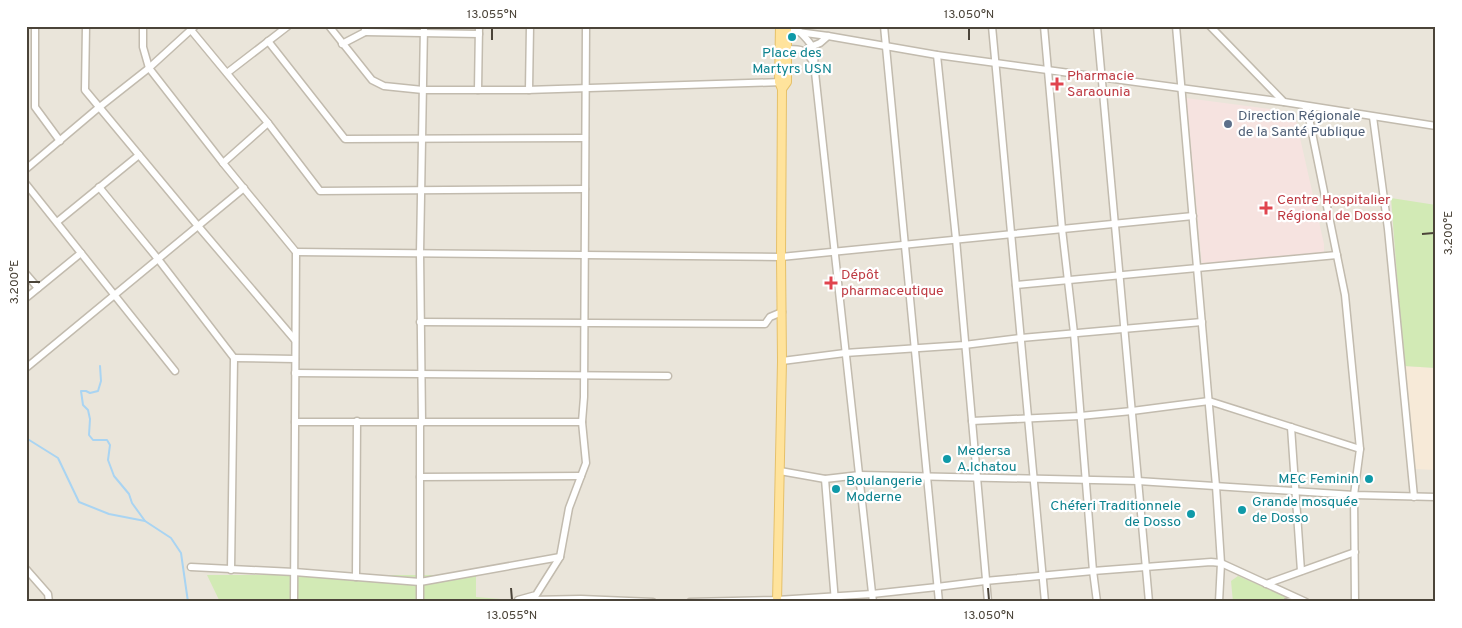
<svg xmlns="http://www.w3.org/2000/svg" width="1462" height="628" font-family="Overpass,sans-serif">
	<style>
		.residential { fill: #eae5da }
		.commercial { fill: #f7ead8 }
		.medical { fill: #f6e3e0 }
		.green { fill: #d2eab5 }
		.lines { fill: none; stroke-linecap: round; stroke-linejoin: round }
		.stream { stroke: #a9d4f2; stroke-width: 2 }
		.minor-casing { stroke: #c2bbae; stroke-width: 9 }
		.major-casing { stroke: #e6c16a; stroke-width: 10 }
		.minor { stroke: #fff; stroke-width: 6 }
		.major { stroke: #ffe39c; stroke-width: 8 }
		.ticks { fill: none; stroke: #4b4439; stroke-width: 2 }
		.culture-dot { fill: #0f9aa8; stroke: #fff; stroke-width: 2 }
		.health-dot { fill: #e0444e; stroke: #fff; stroke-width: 2 }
		.service-dot { fill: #5c6f8a; stroke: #fff; stroke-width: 2 }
		.labels { text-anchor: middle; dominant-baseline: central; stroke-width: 4.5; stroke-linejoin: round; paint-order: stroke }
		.culture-label { font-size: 14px; fill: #0d838f; stroke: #fff; text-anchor: start }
		.health-label { font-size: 14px; fill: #be3a42; stroke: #fff; text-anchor: start }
		.service-label { font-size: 14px; fill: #4e5e75; stroke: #fff; text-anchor: start }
		.neatline { fill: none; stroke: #4b4439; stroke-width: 2 }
		.ticks-label { font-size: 12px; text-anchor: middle; fill: #4b4439 }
	</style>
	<rect width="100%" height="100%" fill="#f6f3ec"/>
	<rect class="residential" x="26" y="26" width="1410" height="576"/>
	<polygon class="commercial" points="1404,366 1436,368 1436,470 1414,469"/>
	<polygon class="medical" points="1186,98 1292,112 1296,120 1324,244 1324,254 1202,266"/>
	<g class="green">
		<polygon points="1391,198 1436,205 1436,368 1404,366"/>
		<polygon points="207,575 476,575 476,597 514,600 514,602 220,602"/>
		<polygon points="1238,576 1285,596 1285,599 1266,602 1233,602 1231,581"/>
	</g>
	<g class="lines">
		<g class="stream">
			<polyline points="100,366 101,381 98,391 90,393 86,391 81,391 83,405 88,410 90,419 89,435 93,440 107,440 110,445 108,460 114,476 129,494 132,503 145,521"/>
			<polyline points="26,438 58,458 79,502 109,514 145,521 171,538 181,553 188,602"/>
		</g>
		<g class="minor-casing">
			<g id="minor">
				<polyline points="35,26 35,107 60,141"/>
				<polyline points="86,26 85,90 198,226 295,340"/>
				<polyline points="143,26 143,47 149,68 223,163 296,252 294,602"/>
				<polyline points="329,26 372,80 384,86 423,90 526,90 783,82"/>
				<path d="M794,26C805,38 817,45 814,63L873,602"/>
				<polyline points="884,26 939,602"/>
				<polyline points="992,26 1045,602"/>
				<polyline points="1044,26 1062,229 1074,333 1093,571 1097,602"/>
				<polyline points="1097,26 1149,602"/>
				<polyline points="1176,26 1216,486 1221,563 1219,602"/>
				<polyline points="1210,26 1284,102 1436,126"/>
				<polyline points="191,30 268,123 320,191 585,189"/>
				<polyline points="783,30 828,36 937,55 1284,102"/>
				<polyline points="365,32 479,34"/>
				<polyline points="268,41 345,139 585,138"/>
				<polyline points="342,44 365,32 365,26"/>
				<polyline points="808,48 820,43 828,36"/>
				<path d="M784,49C801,49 804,48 814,63"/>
				<polyline points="937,55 956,239 988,602"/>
				<polyline points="227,73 288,26"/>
				<polyline points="478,90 479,26"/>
				<polyline points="529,90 530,26"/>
				<polyline points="1305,106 1308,113 1345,295 1360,449 1354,495 1355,602"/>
				<polyline points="1373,117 1388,229 1414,497"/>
				<polyline points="223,163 268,123"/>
				<polyline points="26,169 97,109 149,68 195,26"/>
				<polyline points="26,184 175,371"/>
				<polyline points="99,187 158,259 234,358 231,570"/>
				<polyline points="57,222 139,155"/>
				<polyline points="296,252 781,257 1193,216"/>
				<polyline points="26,274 38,288"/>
				<polyline points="1016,285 1337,255"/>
				<polyline points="26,298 81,253"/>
				<polyline points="420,322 765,324 770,317 782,312"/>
				<polyline points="234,358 295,359"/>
				<polyline points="782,361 845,353 964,345 1021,338 1202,322"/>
				<polyline points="26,368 244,188"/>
				<polyline points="295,373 668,376"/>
				<polyline points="972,421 1080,416 1132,411 1209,401 1360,449"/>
				<polyline points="295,422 582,422"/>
				<polyline points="1291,427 1301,571"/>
				<polyline points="780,471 825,479 860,475 1138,481 1354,495 1436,497"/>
				<polyline points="420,477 581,476"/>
				<polyline points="825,479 835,602"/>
				<polyline points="191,567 294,572 420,582 560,557"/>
				<polyline points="26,569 48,594 49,602"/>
				<polyline points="356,577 357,421"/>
				<polyline points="1266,584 1355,552"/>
				<polyline points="518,600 536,595 560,557 569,508 586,463 582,422 584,397 586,26"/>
				<polyline points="530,600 581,599 653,602"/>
				<polyline points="420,602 420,425 422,422 420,253 424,26"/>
				<polyline points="690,602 777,600 872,594 937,587 985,581 1093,571 1211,562 1221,563 1306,602"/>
				<polyline points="1287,602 1299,600"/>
			</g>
		</g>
		<g class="major-casing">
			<g id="major">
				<polyline points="782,89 787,82 787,26"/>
				<polyline points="777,602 782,361 781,257 782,89 779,82 780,26"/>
			</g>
		</g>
		<use href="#minor" class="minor"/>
		<use href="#major" class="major"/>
	</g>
	<path class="ticks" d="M492,28V40M969,28V40M1422,234L1434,233M28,282H40M511,588L512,600M988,588L989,600"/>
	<g class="culture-dot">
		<circle cx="792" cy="37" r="5"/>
		<circle cx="947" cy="459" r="5"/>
		<circle cx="1369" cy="479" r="5"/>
		<circle cx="836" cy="489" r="5"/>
		<circle cx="1242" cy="510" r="5"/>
		<circle cx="1191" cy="514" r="5"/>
	</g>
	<g class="health-dot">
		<path d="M1054.5 76.5h5v5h5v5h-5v5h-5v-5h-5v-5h5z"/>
		<path d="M1263.5 200.5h5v5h5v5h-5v5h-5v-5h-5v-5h5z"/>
		<path d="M828.5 275.5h5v5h5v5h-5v5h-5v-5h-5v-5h5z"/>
	</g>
	<circle class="service-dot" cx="1228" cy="124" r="5"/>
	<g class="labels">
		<g class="culture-label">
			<text x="792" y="53" text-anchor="middle">Place des<tspan x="792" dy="16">Martyrs USN</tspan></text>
			<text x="957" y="451">Medersa<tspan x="957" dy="16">A.Ichatou</tspan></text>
			<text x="1359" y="479" text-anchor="end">MEC Feminin</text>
			<text x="846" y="481">Boulangerie<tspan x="846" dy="16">Moderne</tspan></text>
			<text x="1252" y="502">Grande mosquée<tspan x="1252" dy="16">de Dosso</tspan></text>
			<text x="1181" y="506" text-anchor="end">Chéferi Traditionnele<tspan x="1181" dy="16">de Dosso</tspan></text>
		</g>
		<g class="health-label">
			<text x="1067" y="76">Pharmacie<tspan x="1067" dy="16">Saraounia</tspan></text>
			<text x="1277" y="200">Centre Hospitalier<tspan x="1277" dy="16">Régional de Dosso</tspan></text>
			<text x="841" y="275">Dépôt<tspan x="841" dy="16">pharmaceutique</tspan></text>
		</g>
		<g class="service-label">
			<text x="1238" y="116">Direction Régionale<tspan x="1238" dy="16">de la Santé Publique</tspan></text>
		</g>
	</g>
	<rect width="1462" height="628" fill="none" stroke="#ffffff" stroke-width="55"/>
	<rect x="28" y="28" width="1406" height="572" class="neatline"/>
	<g class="ticks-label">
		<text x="492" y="18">13.055°N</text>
		<text x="969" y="18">13.050°N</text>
		<text transform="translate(1448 233) rotate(-90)" y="4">3.200°E</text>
		<text transform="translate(14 282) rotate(-90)" y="4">3.200°E</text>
		<text x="512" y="619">13.055°N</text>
		<text x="989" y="619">13.050°N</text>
	</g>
</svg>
